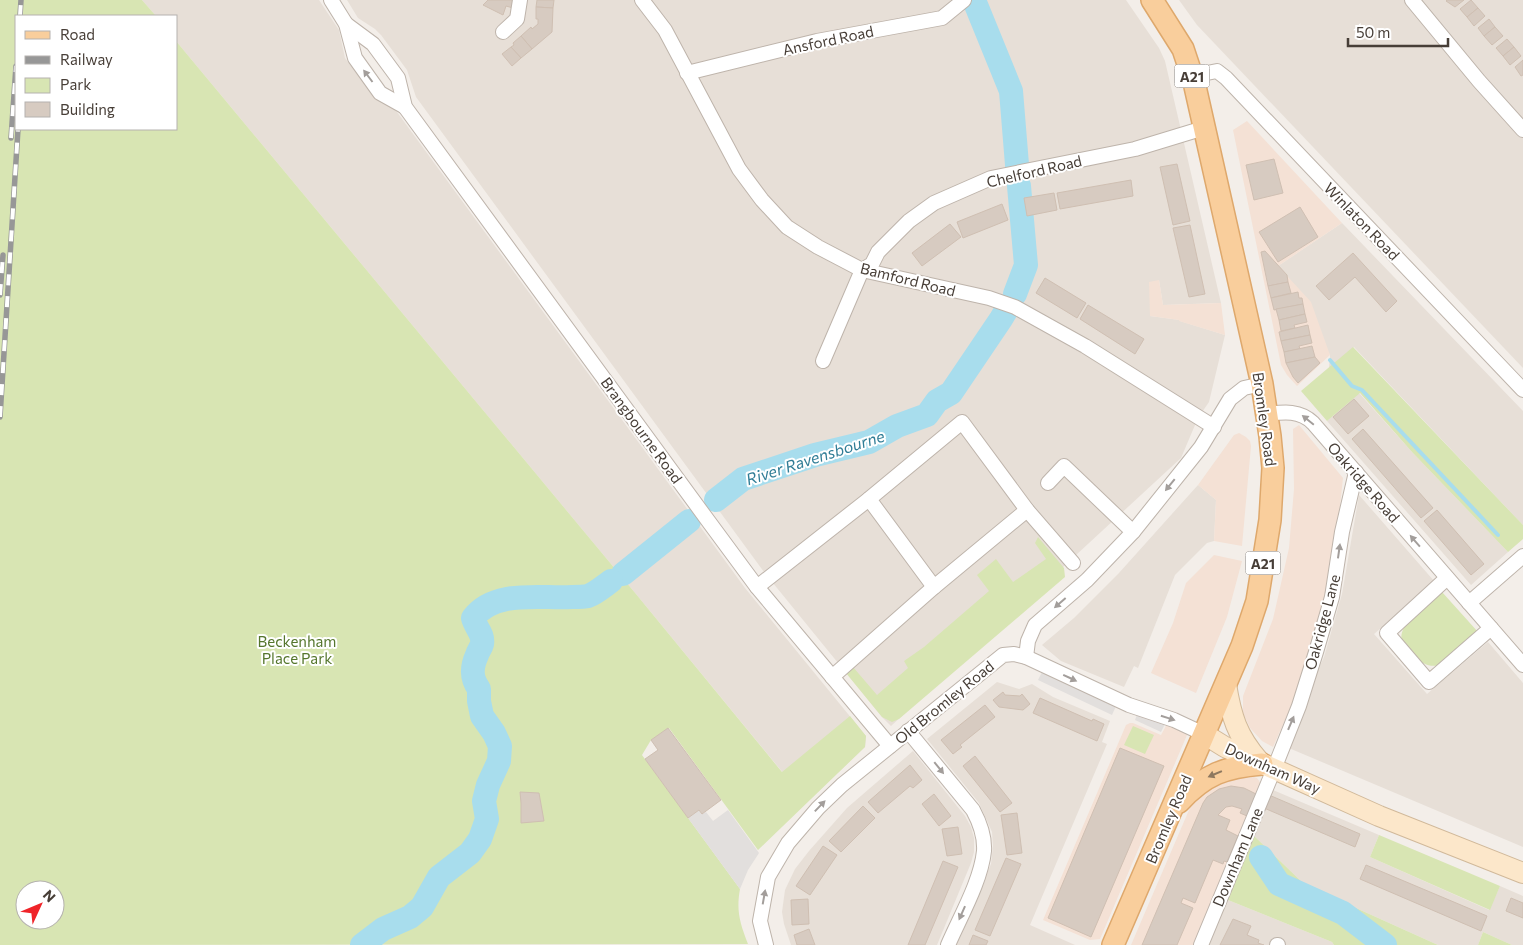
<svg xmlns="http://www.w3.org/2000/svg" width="1523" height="945" font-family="Commissioner,sans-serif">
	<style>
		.residential { fill: #e7dfd7 }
		.commercial { fill: #f4e1d5 }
		.green { fill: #d8e5b3; fill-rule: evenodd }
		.parking { fill: #e2dfdd }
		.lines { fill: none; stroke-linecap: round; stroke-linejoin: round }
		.stream { stroke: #a8dded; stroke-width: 4 }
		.river { stroke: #a8dded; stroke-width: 24 }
		.building { fill: #d7cbc1; stroke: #cfbfb2 }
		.street-casing { stroke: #beb4ab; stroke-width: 16 }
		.secondary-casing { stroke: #d1b99a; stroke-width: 22 }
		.primary-casing { stroke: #dea86c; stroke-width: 24 }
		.street { stroke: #fff; stroke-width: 14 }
		.secondary { stroke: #fce7ca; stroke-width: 20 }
		.primary { stroke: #f9ce9c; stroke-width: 21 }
		.rail-casing { stroke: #979797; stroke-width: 5.5 }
		.rail { stroke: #fff; stroke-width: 4; stroke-dasharray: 11; stroke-linecap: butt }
		.oneway { fill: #a39e9b }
		.oneway2 { fill: #8e785f }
		.labels { text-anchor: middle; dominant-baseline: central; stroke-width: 4; stroke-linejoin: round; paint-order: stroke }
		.shield { fill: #fff; stroke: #7e7873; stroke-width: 1 }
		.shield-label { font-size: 14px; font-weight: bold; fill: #473e37 }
		.street-label { font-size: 15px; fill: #473e37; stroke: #fff }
		.park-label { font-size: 15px; fill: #55762d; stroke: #fff }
		.water-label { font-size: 16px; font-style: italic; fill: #307d96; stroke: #fff }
	</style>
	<rect width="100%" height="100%" fill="#f3eee9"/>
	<g class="residential">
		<polygon points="142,0 319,0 339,30 345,58 373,95 393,108 397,112 745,588 866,736 865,747 807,802 636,594 176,41 176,16 156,16"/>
		<polygon points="347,0 1126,0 1159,48 1165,61 1221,303 1163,305 1159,280 1150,316 1180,320 1180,321 1225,335 1209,402 1198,418 1181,458 891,726 882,717 764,572 416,97 407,70 381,35 375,29 358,18"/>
		<polygon points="1179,0 1523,0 1523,368 1197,25"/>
		<polygon points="1342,223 1523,411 1523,525 1354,347 1329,368 1330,355 1278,266"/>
		<polygon points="1359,393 1412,452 1508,552 1471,585 1327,421"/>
		<polygon points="1198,485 1216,500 1214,541 1207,543 1175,575 1138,668 1134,666 1124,687 1061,661 1042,645 1074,618 1119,573"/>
		<polygon points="1359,495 1434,581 1374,634 1427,694 1488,642 1523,683 1523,847 1284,746 1324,657 1342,594"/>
		<polygon points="997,682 1019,689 1032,684 1053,697 1110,721 1102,742 1107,744 1030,925 1075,945 955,945 991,864 993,846 992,832 979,803 927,739"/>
		<polygon points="913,751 965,816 971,827 974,838 974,852 971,863 937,945 791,945 784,924 782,912 785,890 795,869 809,851 847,808"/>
		<polygon points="1268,788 1379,835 1370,857 1489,910 1500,886 1523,896 1523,945 1512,945 1483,932 1478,945 1438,945 1305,885 1250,832"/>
		<polygon points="1223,898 1332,942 1334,945 1205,945"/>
	</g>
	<g class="commercial">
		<polygon points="1247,121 1342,223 1278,266 1311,302 1330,355 1297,386 1287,375 1281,365 1279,355 1233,130"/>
		<polygon points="1159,280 1163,305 1221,303 1225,335 1179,321 1179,320 1150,316 1149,282"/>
		<polygon points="1299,425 1343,478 1338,525 1314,655 1273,747 1262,741 1250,728 1243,713 1243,696 1273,619 1289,548 1294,489 1293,429"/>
		<polygon points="1239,433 1246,437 1250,441 1251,446 1242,546 1214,541 1216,500 1198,485 1234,435"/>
		<polygon points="1214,555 1242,561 1227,617 1196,693 1151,673 1173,623 1186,583"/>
		<polygon points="1130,723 1133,723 1161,735 1167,724 1187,733 1187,735 1100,939 1090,940 1043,920 1126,725"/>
		<polygon points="1244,774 1257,778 1262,785 1198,945 1131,945 1195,796 1199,789"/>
	</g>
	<g class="green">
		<path d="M0,0H142L156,16H16V129H176V41L636,594L782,772L850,716L866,736L865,747L758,850L669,728L651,740L642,755L740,889C736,911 740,923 748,944L0,945ZM25,890H55V920H25Z"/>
		<polygon points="1353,347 1523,525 1523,539 1508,552 1412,452 1360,393 1327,421 1301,391"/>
		<polygon points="1038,537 1064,568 1065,577 899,719 892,722 882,717 846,673 853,667 877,695 908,668 904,661 924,647 989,591 977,575 996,559 1013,582 1046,559 1035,543"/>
		<path d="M1442,592L1478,632C1468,640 1449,661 1438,665C1426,670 1405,652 1402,641C1400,635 1403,628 1407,623Z"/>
		<polygon points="1133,726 1154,735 1145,754 1124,745"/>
		<polygon points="1250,832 1305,885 1438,945 1334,945 1332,942 1223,898"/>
		<polygon points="1379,835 1500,886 1490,910 1370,857"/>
		<polygon points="1483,932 1512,945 1478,945"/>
	</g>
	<g class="parking">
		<polygon points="1042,672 1116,706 1112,715 1038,680"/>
		<polygon points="1138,712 1165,724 1161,732 1135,720"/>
		<polygon points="699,810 702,814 706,812 713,821 728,810 759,853 748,870 740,889 688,818"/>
	</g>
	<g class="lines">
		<polyline class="stream" points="1330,360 1352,386 1362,390 1498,535"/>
		<g class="river">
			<polyline points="974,0 1011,91 1018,177"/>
			<polyline points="1015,294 1026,265 1019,186"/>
			<polyline points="716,500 743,479 815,455 869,442 897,426 927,415 937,401 951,393 1001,319 1010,304"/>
			<polyline points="623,574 689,521"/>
			<polyline points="1261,857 1279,884 1343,913 1385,945"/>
			<path d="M362,945L383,929L410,917L422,907L439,877L470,853L480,839L487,819L484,801L488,785L499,761L500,746L494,733L482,716L479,701V689C471,678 471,668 477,655C478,651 481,648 482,644C484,634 475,627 473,618C495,589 541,599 572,597C577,597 584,597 588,596C596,593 604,586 611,581"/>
		</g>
	</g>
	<g class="building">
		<polygon points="488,0 516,0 513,8 506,6 503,15 483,5"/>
		<polygon points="537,0 554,0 553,8 536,7"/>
		<polygon points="1464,0 1455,7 1446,1 1447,0"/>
		<polygon points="1471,0 1478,8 1467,17 1460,9"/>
		<polygon points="536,7 553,8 552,32 532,49 521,36 531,27 532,29 538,24 538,19 536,19"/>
		<polygon points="1478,8 1485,16 1474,26 1467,17"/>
		<polygon points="1489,19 1495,27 1484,36 1478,28"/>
		<polygon points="1495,27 1503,36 1492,45 1484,36"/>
		<polygon points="521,36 532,49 521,58 511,47 514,45 513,43"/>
		<polygon points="1507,39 1514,47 1503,56 1496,48"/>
		<polygon points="511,47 521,58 512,66 502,54"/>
		<polygon points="1514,47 1521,56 1510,65 1503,56"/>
		<polygon points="1523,60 1523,75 1521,76 1515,67"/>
		<polygon points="1274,159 1283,193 1254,200 1246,165"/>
		<polygon points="1177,164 1190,221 1173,225 1160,167"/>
		<polygon points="1131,180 1133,196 1060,209 1057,193"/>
		<polygon points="1054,193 1057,210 1027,216 1024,198"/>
		<polygon points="1002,204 1008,220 963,238 957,222"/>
		<polygon points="1300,207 1318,237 1278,262 1259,232"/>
		<polygon points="950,224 961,237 922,266 912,253"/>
		<polygon points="1190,225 1205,294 1189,297 1173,228"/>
		<polygon points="1265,251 1287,275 1288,282 1268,286 1261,252"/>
		<polygon points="1353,253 1397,301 1386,312 1355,277 1329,300 1316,286"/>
		<polygon points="1045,278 1086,303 1077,318 1036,293"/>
		<polygon points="1288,282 1291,293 1271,298 1268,286"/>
		<polygon points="1298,292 1299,298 1302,298 1303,304 1274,310 1271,298"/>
		<polygon points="1303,304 1305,314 1279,320 1276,309"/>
		<polygon points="1088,305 1144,339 1135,354 1080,319"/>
		<polygon points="1305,314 1307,322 1294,325 1295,328 1281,331 1279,320"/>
		<polygon points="1308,325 1310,335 1281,341 1279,332"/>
		<polygon points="1310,335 1312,343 1299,346 1300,349 1284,352 1281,341"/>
		<polygon points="1312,346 1315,357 1286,363 1284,352"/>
		<polygon points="1315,357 1320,363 1298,383 1293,377 1286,363"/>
		<polygon points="1354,399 1369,416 1348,434 1333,417"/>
		<polygon points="1363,429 1433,508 1421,518 1352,439"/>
		<polygon points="1437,510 1484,564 1471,575 1424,521"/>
		<polygon points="1003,692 1005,695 1020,696 1022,694 1030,704 1023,710 999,707 993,700"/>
		<polygon points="1040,698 1092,721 1093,719 1104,724 1097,741 1033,713"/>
		<polygon points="985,705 995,717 960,745 962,747 953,754 941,740"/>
		<polygon points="668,728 721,800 702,814 699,810 688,818 645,759 658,750 651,740"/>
		<polygon points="1120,748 1164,766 1091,937 1048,918"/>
		<polygon points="975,756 1012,803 1000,812 963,766"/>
		<polygon points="910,765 922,780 913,788 910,786 878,813 868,802"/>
		<polygon points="1231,786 1244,788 1256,794 1247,816 1240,813 1242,809 1232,806 1226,807 1218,815 1230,820 1226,830 1238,836 1227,862 1224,861 1223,864 1213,860 1195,903 1183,898 1181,903 1193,908 1177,945 1142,945 1203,803 1207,797 1219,789"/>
		<polygon points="520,792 539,793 544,821 521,823 521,803"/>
		<polygon points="934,794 951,816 939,826 922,804"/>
		<polygon points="1269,795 1360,834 1355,847 1264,808"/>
		<polygon points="863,806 875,818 841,852 829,841"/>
		<polygon points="1017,813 1022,853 1007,855 1001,815"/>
		<polygon points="958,827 962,854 947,856 942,829"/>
		<polygon points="823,846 837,855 810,895 796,886"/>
		<polygon points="1006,858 1021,864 990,936 975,930"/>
		<polygon points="943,861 958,867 925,945 908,945"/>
		<polygon points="1366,865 1487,916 1481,931 1360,879"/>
		<polygon points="1511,898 1523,903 1523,918 1506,911"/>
		<polygon points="808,899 809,924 792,925 791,900"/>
		<polygon points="1233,919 1251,926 1247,935 1259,940 1258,943 1264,945 1220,945"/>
		<polygon points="809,929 815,945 797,945 794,935"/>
		<polygon points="973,935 988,941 986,945 969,945"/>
	</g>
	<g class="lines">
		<g class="street-casing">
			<g id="street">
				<polyline points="331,0 346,24 355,58 380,93 405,107"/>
				<polyline points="642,0 665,30 739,169 762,200 787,227 818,247 862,270 989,298 1015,307 1085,346 1214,427"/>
				<polyline points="1412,0 1479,81 1523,130"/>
				<polyline points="346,24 373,44 398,78 405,107 709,522 757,587 890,746"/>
				<polyline points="503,32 517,19 520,0"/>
				<polyline points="687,73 817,41 942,18 964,0"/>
				<polyline points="1192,76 1217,71 1226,78 1523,390"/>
				<polyline points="862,270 872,264 878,252 909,221 934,203 991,178 1135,149 1204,128"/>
				<polyline points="823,361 862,270"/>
				<path d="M1267,414C1284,412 1300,410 1313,423L1523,665"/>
				<polyline points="1048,483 1064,466 1133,532"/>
				<polyline points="1447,578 1387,633 1429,682 1491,628"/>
				<polyline points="757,587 869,499"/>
				<polyline points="934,587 869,499 962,422 1027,510 1073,563"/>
				<polyline points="1469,603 1523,556"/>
				<polyline points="1026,657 1028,641 1035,625 1087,580 1133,532 1201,447 1230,399 1244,388 1262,384"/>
				<polyline points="832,677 934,587 1027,510"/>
				<path d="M908,731L973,810C980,823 985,836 984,851C981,881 960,917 948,945"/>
				<polyline points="766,945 760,921 768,877 788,843 818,808 842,785 1003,655 1014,654 1026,657 1129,705 1174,720 1204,734"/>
				<polyline points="1201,945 1274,769 1299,706 1316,652 1332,597 1342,532 1356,472"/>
				<polyline points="1277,945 1278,945"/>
			</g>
		</g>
		<g class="secondary-casing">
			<g id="secondary">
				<path d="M1226,684C1231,716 1237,736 1259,761"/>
				<polyline points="1204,734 1225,747 1379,816 1523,873"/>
			</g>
		</g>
		<g class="primary-casing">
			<g id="primary">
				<path d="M1179,802C1205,774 1225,767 1262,764"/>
				<polyline points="1113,945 1242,646 1257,601 1270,520 1273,468 1270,436 1262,384 1194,82 1183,49 1152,0"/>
			</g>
		</g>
		<use href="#street" class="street"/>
		<use href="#secondary" class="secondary"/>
		<use href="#primary" class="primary"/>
		<g class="rail-casing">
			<g id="rail">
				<polyline points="20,16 21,0"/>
				<polyline points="11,138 16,66"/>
				<polyline points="0,295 3,255"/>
				<polyline points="0,417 18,129"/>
			</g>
		</g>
		<use href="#rail" class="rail"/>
	</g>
	<defs><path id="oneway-solid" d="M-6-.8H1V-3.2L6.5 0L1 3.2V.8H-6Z" transform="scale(1.25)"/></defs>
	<g class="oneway">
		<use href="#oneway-solid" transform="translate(368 76) rotate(-127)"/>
		<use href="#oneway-solid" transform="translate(1308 420) rotate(-141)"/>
		<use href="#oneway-solid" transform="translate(1170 485) rotate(129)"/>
		<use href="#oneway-solid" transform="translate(1415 541) rotate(-131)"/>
		<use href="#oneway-solid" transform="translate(1339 551) rotate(-82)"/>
		<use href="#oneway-solid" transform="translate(1060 603) rotate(139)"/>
		<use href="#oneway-solid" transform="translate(1070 678) rotate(25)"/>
		<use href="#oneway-solid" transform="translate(1168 718) rotate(18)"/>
		<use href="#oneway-solid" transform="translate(1291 723) rotate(-67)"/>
		<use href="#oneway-solid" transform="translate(939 768) rotate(51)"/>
		<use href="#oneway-solid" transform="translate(820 806) rotate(-46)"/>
		<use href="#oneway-solid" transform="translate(764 897) rotate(-80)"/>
		<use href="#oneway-solid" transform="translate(962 913) rotate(114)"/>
	</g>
	<use class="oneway2" href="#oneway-solid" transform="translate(1215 774) rotate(157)"/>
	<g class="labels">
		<g class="shield">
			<rect x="1174.5" y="64.5" width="35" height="23" rx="4"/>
			<rect x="1245.5" y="551.5" width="35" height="23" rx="4"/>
		</g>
		<g class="shield-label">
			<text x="1192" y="76">A21</text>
			<text x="1263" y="563">A21</text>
		</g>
		<g class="street-label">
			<text transform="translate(828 40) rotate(-12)">Ansford Road</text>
			<text transform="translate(1034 171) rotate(-13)">Chelford Road</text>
			<text transform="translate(1362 221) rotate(46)">Winlaton Road</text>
			<text transform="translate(908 279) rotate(14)">Bamford Road</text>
			<text transform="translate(1265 419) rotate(82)">Bromley Road</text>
			<text transform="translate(642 430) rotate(54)">Brangbourne Road</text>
			<text transform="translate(1364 482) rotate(49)">Oakridge Road</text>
			<text transform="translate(1322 622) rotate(-75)">Oakridge Lane</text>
			<text transform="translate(944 702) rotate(-39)">Old Bromley Road</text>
			<text transform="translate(1273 768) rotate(24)">Downham Way</text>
			<text transform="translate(1168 819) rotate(-67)">Bromley Road</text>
			<text transform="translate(1237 857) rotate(-67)">Downham Lane</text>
		</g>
		<g class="park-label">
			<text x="297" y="641">Beckenham<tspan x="297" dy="17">Place Park</tspan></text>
		</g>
		<g class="water-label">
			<text transform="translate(815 457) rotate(-18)">River Ravensbourne</text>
		</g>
	</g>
	<rect x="15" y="15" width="162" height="115" fill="#ffffff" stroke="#b5b2af"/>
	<rect x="25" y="31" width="25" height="8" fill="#f9ce9c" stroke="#b5b2af"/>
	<text x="60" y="40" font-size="15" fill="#473e37">Road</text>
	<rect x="25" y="56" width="25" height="8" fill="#979797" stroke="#b5b2af"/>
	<text x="60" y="65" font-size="15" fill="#473e37">Railway</text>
	<rect x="25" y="78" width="25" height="15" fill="#d8e5b3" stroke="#b5b2af"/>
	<text x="60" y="90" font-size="15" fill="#473e37">Park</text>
	<rect x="25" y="102" width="25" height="15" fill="#d7cbc1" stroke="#b5b2af"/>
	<text x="60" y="115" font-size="15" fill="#473e37">Building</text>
	<g transform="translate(40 905) rotate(46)"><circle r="24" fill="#ffffff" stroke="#b5b2af"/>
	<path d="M0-4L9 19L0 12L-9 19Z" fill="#ef2429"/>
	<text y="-8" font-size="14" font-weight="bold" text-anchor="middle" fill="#473e37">N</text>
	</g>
	<path d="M1348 38v8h100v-8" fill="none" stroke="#473e37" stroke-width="2.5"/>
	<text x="1356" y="38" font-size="15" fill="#473e37" stroke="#ffffff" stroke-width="4" paint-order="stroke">50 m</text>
</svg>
